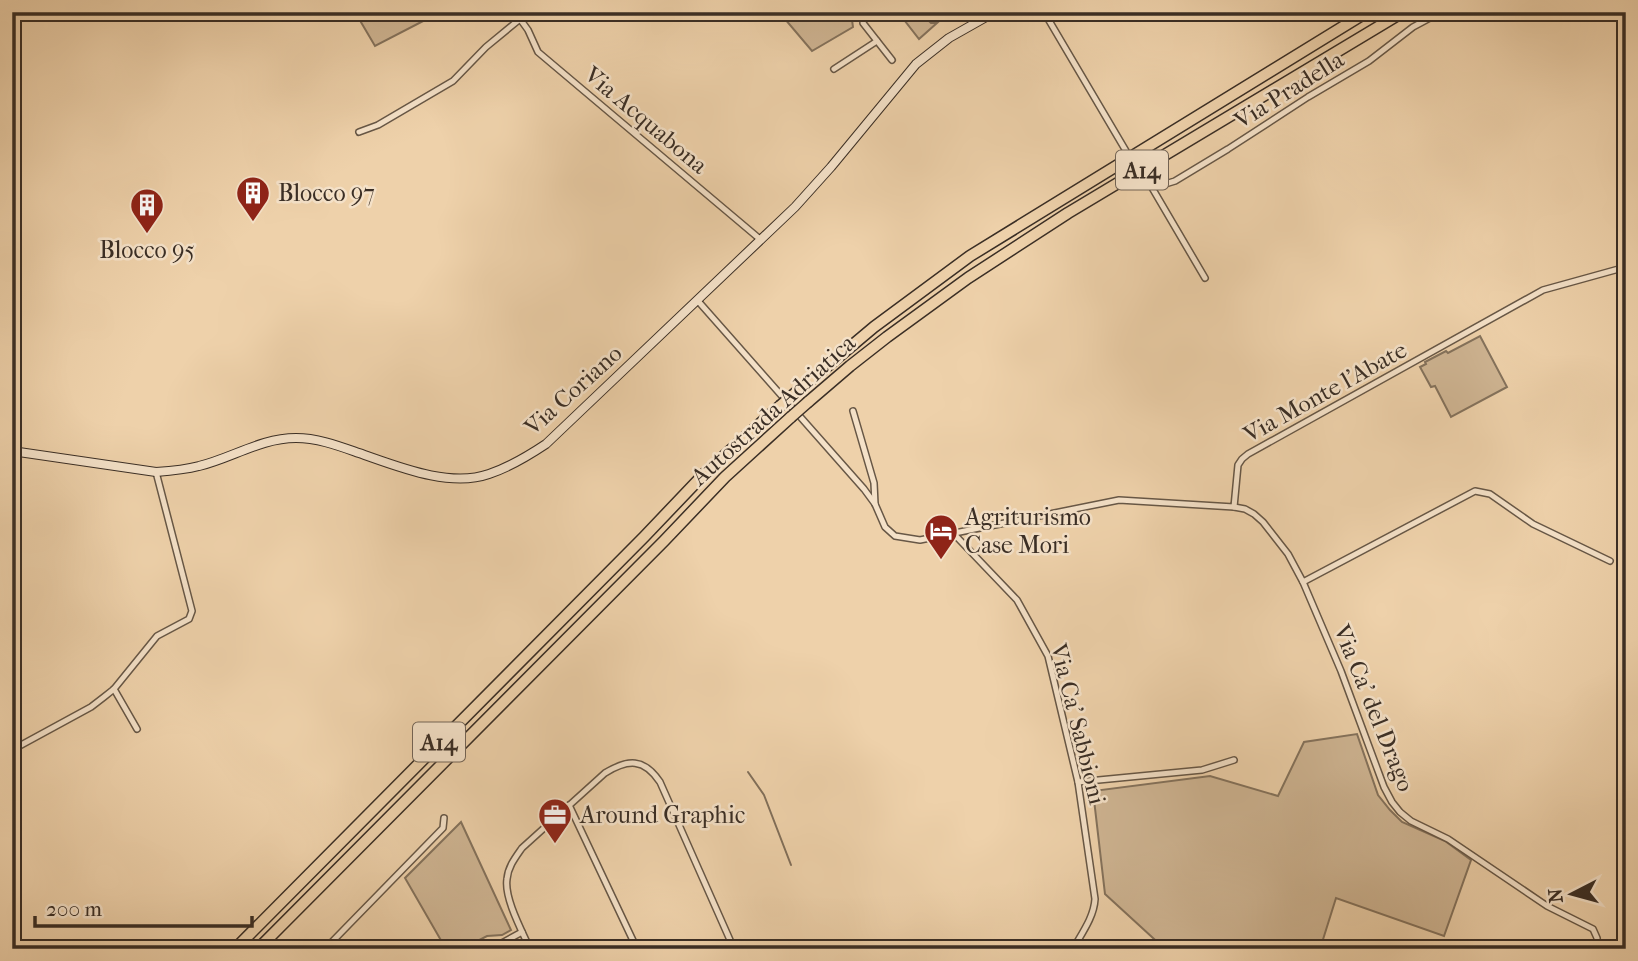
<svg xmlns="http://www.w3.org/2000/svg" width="1638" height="961" font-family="'IM FELL French Canon',serif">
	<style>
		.green { fill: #cfb593; stroke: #84725c; stroke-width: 2 }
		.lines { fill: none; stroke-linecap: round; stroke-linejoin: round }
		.stream { stroke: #816f5a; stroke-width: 2 }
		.street-casing { stroke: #675746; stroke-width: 8 }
		.secondary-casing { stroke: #3a2e25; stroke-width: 10 }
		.highway-casing { stroke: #3a2e25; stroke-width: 13 }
		.street { stroke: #f4e1c8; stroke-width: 5 }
		.secondary { stroke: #f4e1c8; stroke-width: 8 }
		.highway { stroke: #eed1aa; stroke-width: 10 }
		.highway-bridge-casing { stroke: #3a2e25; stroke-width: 13; stroke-linecap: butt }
		.highway-bridge { stroke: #eed1aa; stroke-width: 10 }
		.labels { text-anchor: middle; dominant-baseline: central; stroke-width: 5; stroke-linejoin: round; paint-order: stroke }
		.shield { fill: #f4e1c8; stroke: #726456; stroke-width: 2 }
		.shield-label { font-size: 23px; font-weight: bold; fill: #3a2e25 }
		.street-label { font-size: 24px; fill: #3a2e25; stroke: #f4e1c8 }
		.poi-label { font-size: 24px; fill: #3a2e25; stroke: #f4e1c8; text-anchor: start }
	</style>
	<rect width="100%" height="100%" fill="#eed1aa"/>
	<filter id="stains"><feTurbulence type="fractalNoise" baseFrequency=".00286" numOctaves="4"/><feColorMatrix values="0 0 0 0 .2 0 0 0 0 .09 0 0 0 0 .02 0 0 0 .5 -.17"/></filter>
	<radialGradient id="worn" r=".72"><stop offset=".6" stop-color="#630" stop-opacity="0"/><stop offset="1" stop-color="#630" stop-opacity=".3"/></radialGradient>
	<g class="green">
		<polygon points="355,12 426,12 429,18 375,46"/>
		<polygon points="779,12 851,13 853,27 812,51"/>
		<polygon points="898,12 926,12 926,18 931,23 937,23 919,39"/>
		<polygon points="1480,336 1507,387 1451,417 1435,386 1431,387 1420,367 1426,364 1425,362 1446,351 1448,353"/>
		<polygon points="1357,734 1378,795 1390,810 1402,822 1445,841 1471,860 1444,936 1336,898 1320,949 1165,949 1105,894 1093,791 1210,776 1278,796 1304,742"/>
		<polygon points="461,822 511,930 502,935 487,936 462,949 446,949 405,878"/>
	</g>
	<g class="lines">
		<polyline class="stream" points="748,772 764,795 791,865"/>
		<g class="street-casing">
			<g id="street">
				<polyline points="515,12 528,30 538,52 761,240"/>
				<polyline points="865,12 863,23 892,60"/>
				<polyline points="1044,12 1126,151"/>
				<polyline points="834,69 877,41"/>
				<polyline points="359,132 378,125 453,81 486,47 520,19"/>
				<polyline points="1143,176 1151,186 1162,185 1175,181 1228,149 1308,97 1369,61 1413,27 1441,12"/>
				<polyline points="1151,186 1205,278"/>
				<polyline points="698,301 864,489 875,504 885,527 895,536 920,540 1119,500 1234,507 1238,465 1242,459 1248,454 1543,290 1626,267"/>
				<polyline points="853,411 874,483 875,504"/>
				<polyline points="1234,507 1245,509 1254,514 1263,522 1288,554 1303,582 1341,671 1384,787 1392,802 1400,812 1411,821 1448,839 1547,906 1593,929 1597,938 1598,949"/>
				<path d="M953,533L1017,600L1048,656L1078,782L1095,899C1094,917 1082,933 1073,949"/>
				<polyline points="1303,582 1475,491 1490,494 1533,524 1610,561"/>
				<polyline points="114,689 137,729"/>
				<polyline points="12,750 91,707 104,697 114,689 157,636 189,619 192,611 156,472"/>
				<polyline points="1078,782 1202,770 1234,760"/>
				<polyline points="569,805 637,949"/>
				<polyline points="325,949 443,828 444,818"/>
				<polyline points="491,949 522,932"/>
				<path d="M530,949C522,931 504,898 507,879C508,867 515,858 522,848L605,773C628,759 644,758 660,782L734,949"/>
			</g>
		</g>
		<g class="secondary-casing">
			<path id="secondary" d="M12,451L156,472C170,471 184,470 199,466C232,458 261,438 296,438C318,438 339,446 359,453C397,466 449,488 489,474C510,467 528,456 546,444L795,207L831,167L916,64L949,38L995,12"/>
		</g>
		<g class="highway-casing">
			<g id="highway">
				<polyline points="799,390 874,327 970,256 1367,12"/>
				<polyline points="808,402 850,366 887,337 968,278 1068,213 1403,12"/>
				<polyline points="235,949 644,537 705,473 780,406"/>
				<polyline points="258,949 664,541 725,477 791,417"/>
			</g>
		</g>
		<use href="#street" class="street"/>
		<use href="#secondary" class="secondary"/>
		<use href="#highway" class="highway"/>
		<g class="highway-bridge-casing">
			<g id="highway-bridge">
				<polyline points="780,406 799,390"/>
				<polyline points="791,417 808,402"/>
			</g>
		</g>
		<use href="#highway-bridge" class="highway-bridge"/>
	</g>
	<defs>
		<g id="building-pin" transform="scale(1.75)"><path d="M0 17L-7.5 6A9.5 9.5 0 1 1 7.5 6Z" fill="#8f2418" stroke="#f4e1c8"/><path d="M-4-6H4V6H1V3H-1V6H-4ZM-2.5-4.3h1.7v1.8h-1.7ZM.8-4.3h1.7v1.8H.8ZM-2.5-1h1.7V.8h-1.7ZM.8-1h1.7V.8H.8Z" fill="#fff"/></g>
		<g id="hotel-pin" transform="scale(1.75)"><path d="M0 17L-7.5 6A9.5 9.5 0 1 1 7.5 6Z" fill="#8f2418" stroke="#f4e1c8"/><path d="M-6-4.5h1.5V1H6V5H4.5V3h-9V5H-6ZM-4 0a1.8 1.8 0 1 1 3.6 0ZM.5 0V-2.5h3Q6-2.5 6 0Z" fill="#fff"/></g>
		<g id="office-pin" transform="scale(1.75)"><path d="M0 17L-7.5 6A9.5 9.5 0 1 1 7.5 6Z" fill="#8f2418" stroke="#f4e1c8"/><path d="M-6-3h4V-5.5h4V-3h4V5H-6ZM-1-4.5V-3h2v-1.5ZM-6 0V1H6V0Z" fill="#fff"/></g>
	</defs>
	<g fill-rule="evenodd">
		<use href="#building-pin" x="253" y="193"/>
		<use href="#building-pin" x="147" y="205"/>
		<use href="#hotel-pin" x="941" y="531"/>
		<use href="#office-pin" x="555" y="815"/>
	</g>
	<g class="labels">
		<g class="shield">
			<rect x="1116" y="150.5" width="52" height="39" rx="5"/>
			<rect x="413" y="722.5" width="52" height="39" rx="5"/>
		</g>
		<g class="shield-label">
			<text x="1142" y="170">A14</text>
			<text x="439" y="742">A14</text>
		</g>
		<g class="street-label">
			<text transform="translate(1289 90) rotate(-32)">Via Pradella</text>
			<text transform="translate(646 120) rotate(40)">Via Acquabona</text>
			<text transform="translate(573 390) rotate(-42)">Via Coriano</text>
			<text transform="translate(1325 392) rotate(-29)">Via Monte l'Abate</text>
			<text transform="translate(773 410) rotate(-42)">Autostrada Adriatica</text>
			<text transform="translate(1374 708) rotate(68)">Via Ca' del Drago</text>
			<text transform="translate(1078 724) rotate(76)">Via Ca' Sabbioni</text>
		</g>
		<g class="poi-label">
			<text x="278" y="193">Blocco 97</text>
			<text x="147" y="250" text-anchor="middle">Blocco 95</text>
			<text x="965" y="517">Agriturismo<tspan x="965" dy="28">Case Mori</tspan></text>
			<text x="580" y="815">Around Graphic</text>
		</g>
	</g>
	<rect width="1638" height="961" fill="none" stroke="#eed1aa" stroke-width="42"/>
	<rect x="14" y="14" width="1610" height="933" fill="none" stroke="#3a2e25" stroke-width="3.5"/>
	<rect x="21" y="21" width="1596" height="919" fill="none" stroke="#3a2e25" stroke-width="2"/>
	<g transform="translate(1572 894) rotate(264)" stroke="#f4e1c8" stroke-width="5" paint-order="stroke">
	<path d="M0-5L12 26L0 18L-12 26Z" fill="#3a2e25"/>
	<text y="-10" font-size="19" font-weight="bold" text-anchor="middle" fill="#3a2e25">N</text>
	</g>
	<path d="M35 916v10h217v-10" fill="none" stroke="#3a2e25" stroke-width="3.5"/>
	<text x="46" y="916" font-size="21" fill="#3a2e25" stroke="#f4e1c8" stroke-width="5" paint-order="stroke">200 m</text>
	<rect width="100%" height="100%" filter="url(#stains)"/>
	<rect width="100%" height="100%" fill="url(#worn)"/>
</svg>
